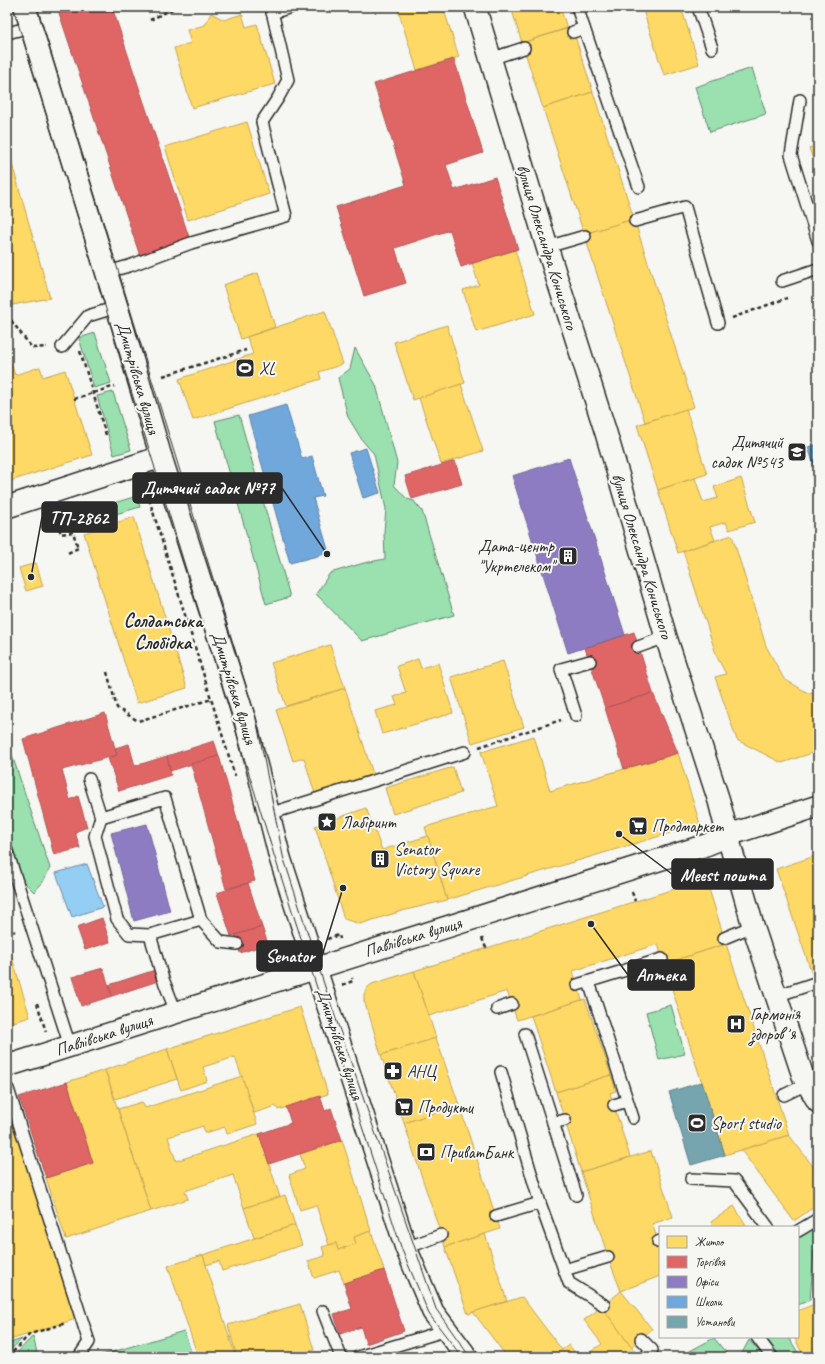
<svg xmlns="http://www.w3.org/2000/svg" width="825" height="1364" font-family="Caveat,sans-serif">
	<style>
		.green { fill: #9ae1af; stroke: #62866d }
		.water { fill: #95cef5; stroke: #6b8da4 }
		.homes { fill: #ffd966; stroke: #bfa554 }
		.shops { fill: #e06666; stroke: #aa5454 }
		.offices { fill: #8e7cc3; stroke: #706495 }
		.schools { fill: #6fa8dc; stroke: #5b82a7 }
		.public { fill: #76a5af; stroke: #608087 }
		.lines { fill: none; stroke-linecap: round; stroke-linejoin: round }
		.lane-casing { stroke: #2b2b2b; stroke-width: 14 }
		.street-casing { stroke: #2b2b2b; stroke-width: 24 }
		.path { stroke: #2b2b2b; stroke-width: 2.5; stroke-dasharray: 4 3; stroke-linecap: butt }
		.lane { stroke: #f6f6f2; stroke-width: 11 }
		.street { stroke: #f6f6f2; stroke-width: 21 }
		.tram { stroke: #2b2b2b; stroke-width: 1 }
		.labels { text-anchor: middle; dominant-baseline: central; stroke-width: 4; stroke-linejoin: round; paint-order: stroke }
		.street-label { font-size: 17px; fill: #2b2b2b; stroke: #f6f6f2 }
		.poi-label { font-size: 17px; fill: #2b2b2b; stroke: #f6f6f2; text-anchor: start }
		.quarter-label { font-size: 19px; font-weight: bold; fill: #2b2b2b; stroke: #f6f6f2 }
		.leader { fill: none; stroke: #2b2b2b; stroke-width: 1.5 }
		.callout-dot { fill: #2b2b2b; stroke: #f6f6f2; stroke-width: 1.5 }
		.callout { fill: #2b2b2b; stroke: #2b2b2b; stroke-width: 1.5 }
		.callout-label { font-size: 18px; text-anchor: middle; font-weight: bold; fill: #fff }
	</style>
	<rect width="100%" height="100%" fill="#f6f6f2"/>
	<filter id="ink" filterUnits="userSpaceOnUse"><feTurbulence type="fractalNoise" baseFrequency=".025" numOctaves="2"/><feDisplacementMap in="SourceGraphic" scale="8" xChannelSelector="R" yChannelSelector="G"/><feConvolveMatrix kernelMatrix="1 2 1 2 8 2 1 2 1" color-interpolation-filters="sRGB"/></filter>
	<g filter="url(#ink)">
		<g class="green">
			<polygon points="752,68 766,114 710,132 695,87"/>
			<polygon points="95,333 111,383 94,388 79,338"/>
			<polygon points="355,348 376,385 397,463 394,485 407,499 414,501 422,511 454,615 362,641 316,594 330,573 364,563 385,559 384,532 386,509 374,454 362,440 348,417 338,378 350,369"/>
			<polygon points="113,392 131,450 114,455 97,396"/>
			<polygon points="239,415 290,597 266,604 215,421"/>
			<polygon points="137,496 140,507 64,529 61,519"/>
			<polygon points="7,745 9,746 50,868 43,882 34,892 23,881 7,861"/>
			<polygon points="671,1005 685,1054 659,1060 646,1012"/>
			<polygon points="818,1225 818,1250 814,1251 810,1300 798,1305 798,1237"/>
			<polygon points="184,1331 193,1357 95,1357"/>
			<polygon points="33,1336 38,1357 13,1357"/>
			<polygon points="764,1337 788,1337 801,1357 779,1357"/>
			<polygon points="714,1338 727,1354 723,1357 679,1357"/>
			<polygon points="22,1339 7,1353 7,1344"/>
			<polygon points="749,1340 759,1351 760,1357 740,1357"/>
		</g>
		<polygon class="water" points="87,864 103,907 72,917 56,873"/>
		<g class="homes">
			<polygon points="397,7 443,7 459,57 417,70"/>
			<polygon points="511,7 560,7 567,28 522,43"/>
			<polygon points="642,7 681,7 699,64 664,75"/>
			<polygon points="211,13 224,20 242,14 246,27 257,24 275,84 192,108 174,48 191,43 187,30 205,25"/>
			<polygon points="572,27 593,92 543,108 522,43"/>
			<polygon points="593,92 634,219 584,234 543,108"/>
			<polygon points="247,122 269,194 188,220 165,147"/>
			<polygon points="818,145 818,173 809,148"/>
			<polygon points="7,146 50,298 7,306"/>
			<polygon points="634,219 694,407 645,422 584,234"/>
			<polygon points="515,250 535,314 476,332 463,290 479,285 472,263"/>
			<polygon points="258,273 275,327 241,339 223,285"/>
			<polygon points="325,311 343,364 319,372 321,379 193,420 179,379 253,354 247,337"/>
			<polygon points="447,325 465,383 413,400 394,342"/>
			<polygon points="10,361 15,375 40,367 43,377 65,370 92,455 7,482 7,362"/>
			<polygon points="461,384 483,451 441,464 419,398"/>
			<polygon points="686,409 707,474 658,490 637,425"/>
			<polygon points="695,478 703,502 718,498 714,487 741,478 755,522 729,530 726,522 710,527 715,540 678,553 658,490"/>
			<polygon points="134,517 187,688 137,703 84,533"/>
			<polygon points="732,535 766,646 784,679 808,693 818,694 818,751 782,763 737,740 715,677 726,674 717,657 683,551"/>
			<polygon points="36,563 43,586 26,591 19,568"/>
			<polygon points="330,645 345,688 286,706 271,663"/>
			<polygon points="418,659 421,668 438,663 453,713 382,734 375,711 397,705 394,697 406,693 397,666"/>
			<polygon points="503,661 524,727 472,743 451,677"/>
			<polygon points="345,688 373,774 315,794 304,758 293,761 276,710"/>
			<polygon points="534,736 550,791 678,753 700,824 447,900 425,827 498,806 481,752"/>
			<polygon points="453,767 461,793 393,814 385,788"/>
			<polygon points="366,808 382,850 428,836 447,900 402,911 360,924 344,919 315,826"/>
			<polygon points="818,855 818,991 776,869"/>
			<polygon points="706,879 726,944 664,964 658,944 573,971 582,1000 517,1020 507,991 429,1016 414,971"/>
			<polygon points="7,941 30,1017 7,1024"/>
			<polygon points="726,944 789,1135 725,1155 664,964"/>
			<polygon points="414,971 436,1038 381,1055 369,1014 364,1001 364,994 367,988 372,984"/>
			<polygon points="585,999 611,1075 556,1092 531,1016"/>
			<polygon points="300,1007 328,1094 278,1110 276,1106 254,1113 235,1057 203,1067 207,1081 181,1090 167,1049"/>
			<polygon points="436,1038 459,1105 404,1123 381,1055"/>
			<polygon points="167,1049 177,1079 115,1099 105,1070"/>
			<polygon points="105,1070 151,1211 66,1239 46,1178 93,1163 67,1082"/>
			<polygon points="611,1075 616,1091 610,1093 630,1157 581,1172 556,1092"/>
			<polygon points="242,1076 257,1124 227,1134 225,1127 205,1133 203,1126 168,1137 176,1161 259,1134 280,1197 244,1208 233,1175 185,1191 188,1199 151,1211 118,1109 142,1102 145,1108"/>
			<polygon points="459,1105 500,1229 445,1247 404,1123"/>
			<polygon points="7,1106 76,1319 7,1341"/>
			<polygon points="789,1135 818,1173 818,1204 794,1221 741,1150"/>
			<polygon points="342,1140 371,1231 354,1237 356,1244 338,1250 336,1243 329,1245 316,1205 300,1210 289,1175 305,1169 300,1154"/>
			<polygon points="651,1151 673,1217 652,1224 660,1246 660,1276 621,1291 608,1257 581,1172"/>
			<polygon points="285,1195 295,1225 254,1238 244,1208"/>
			<polygon points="734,1206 746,1225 743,1227 714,1227 711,1222"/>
			<polygon points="295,1225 302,1245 222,1271 219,1261 206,1265 203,1255"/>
			<polygon points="371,1231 384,1270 344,1283 339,1270 314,1278 308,1261 325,1256 322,1247 336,1243 338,1250 356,1244 354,1237"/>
			<polygon points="485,1234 507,1301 468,1314 445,1247"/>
			<polygon points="203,1255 206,1265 236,1357 198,1357 168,1266"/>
			<polygon points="621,1291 652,1329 631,1347 602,1307"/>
			<polygon points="522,1297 562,1350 569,1345 578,1357 507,1357 473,1312"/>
			<polygon points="300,1304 314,1350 289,1357 237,1357 228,1325"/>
			<polygon points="812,1305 818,1306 818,1354 812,1357 804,1357 794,1337 798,1337 798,1311"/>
			<polygon points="602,1307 635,1352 629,1357 583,1357 602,1344 584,1320"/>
		</g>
		<g class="shops">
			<polygon points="76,7 112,7 191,243 141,259 59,13"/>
			<polygon points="454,59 483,153 446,165 454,190 495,177 518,249 461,267 450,230 395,248 406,283 364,296 336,207 406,185 374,84"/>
			<polygon points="455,461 462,484 412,499 405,476"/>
			<polygon points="634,632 653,693 605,708 585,648"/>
			<polygon points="653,693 678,753 624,769 605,708"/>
			<polygon points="105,713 117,755 62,770 70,800 78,796 87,827 75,832 80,848 54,855 23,739"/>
			<polygon points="214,741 219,756 170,771 167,756"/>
			<polygon points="129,744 135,766 167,756 171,775 119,791 108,758 117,755 115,748"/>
			<polygon points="219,756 255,881 226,889 191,764"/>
			<polygon points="248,883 262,927 231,936 217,893"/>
			<polygon points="102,918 110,942 85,950 77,927"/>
			<polygon points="262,927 268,944 240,953 235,935"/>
			<polygon points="103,968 112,996 81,1006 72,977"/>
			<polygon points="155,970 158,981 112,996 109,985"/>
			<polygon points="67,1082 93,1163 46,1178 19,1097"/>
			<polygon points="320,1096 325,1111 331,1108 342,1140 269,1164 259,1134 291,1123 286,1107"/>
			<polygon points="384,1270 404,1331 366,1344 361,1327 340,1334 334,1314 352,1309 344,1283"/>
		</g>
		<g class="offices">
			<polygon points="569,458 625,635 568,653 512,476"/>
			<polygon points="147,824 170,911 134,921 111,833"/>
		</g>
		<g class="schools">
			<polygon points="286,405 302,459 312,456 323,496 313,498 329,553 290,563 248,416"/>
			<polygon points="818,444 818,477 808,447"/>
			<polygon points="366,448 380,493 363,498 349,453"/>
		</g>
		<polygon class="public" points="702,1082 725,1155 691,1165 669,1092"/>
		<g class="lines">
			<g class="lane-casing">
				<g id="lane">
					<polyline points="698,7 712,48"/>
					<polyline points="272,13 291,7"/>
					<polyline points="584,28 639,187"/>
					<polyline points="573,32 584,28 577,7"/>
					<polyline points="7,33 31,27"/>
					<polyline points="490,59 524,48"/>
					<polyline points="800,100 791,155 818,241"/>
					<polyline points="635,221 685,207 718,323"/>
					<polyline points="547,247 585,236"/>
					<polyline points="107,272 129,266 191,243 286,216 262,122 278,98 288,80 271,7"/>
					<polyline points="782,281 818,269"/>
					<polyline points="62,347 88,316 117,307"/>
					<polyline points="638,647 666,637"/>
					<polyline points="576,716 561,669 590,661"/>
					<polyline points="89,779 101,817 95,836 117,919 129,934 150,935"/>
					<polyline points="269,814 465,752"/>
					<polyline points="101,817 165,798 201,920"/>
					<polyline points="7,851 70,1046"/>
					<polyline points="724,938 753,926"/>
					<polyline points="589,982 633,1118"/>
					<polyline points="577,985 662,959"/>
					<polyline points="776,996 815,983"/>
					<polyline points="497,1009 512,1004"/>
					<polyline points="176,1012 163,979 150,935 201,920 221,942 237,944"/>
					<polyline points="525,1034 576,1195"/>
					<polyline points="8,1089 89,1342 79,1357"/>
					<polyline points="784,1095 807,1084"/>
					<polyline points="614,1105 627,1101"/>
					<polyline points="553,1123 565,1120"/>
					<polyline points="691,1179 734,1181 768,1227"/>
					<polyline points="540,1203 569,1283 604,1305"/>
					<polyline points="496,1216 540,1203 501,1072"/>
					<polyline points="798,1231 818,1219"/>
					<polyline points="658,1242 660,1241"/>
					<polyline points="406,1248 441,1235"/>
					<polyline points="564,1270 608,1257"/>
					<polyline points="323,1311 341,1357"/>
					<polyline points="757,1337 772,1357"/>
					<polyline points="641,1339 652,1350 645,1357"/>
					<polyline points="358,1357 447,1330"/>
				</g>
			</g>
			<g class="street-casing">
				<g id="street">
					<polyline points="25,7 117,307 161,457 245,720 280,858 406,1248 433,1312 467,1357"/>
					<polyline points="475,7 547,247 606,433 666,637 719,801 728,837 753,926 803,1076 818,1102"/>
					<polyline points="7,507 161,457"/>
					<polyline points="7,1066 706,845 738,832 818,806"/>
				</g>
			</g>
			<g class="path">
				<polyline points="150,20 177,7"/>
				<polyline points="7,315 32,348 47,347"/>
				<polyline points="732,318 787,298"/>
				<polyline points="80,351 106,435"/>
				<polyline points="163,376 246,350"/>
				<polyline points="74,399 115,386"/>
				<polyline points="145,486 235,776"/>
				<polyline points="55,515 61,534 73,532 78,548 68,553"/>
				<polyline points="107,672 117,708 138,721 212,699"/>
				<polyline points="479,747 561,720"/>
				<polyline points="632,892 635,901"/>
				<polyline points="7,928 15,932"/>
				<polyline points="482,938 486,948"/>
				<polyline points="327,939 339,935 340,939"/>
				<polyline points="342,985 353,981 352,978"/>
				<polyline points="37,1003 46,1032"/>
				<polyline points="8,1357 30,1334 66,1323"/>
			</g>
			<use href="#lane" class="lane"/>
			<use href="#street" class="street"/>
			<g class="tram">
				<polyline points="13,7 274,855 402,1250 429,1314 462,1357"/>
				<polyline points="37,7 256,718 283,856 300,909 326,990 436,1309 470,1357"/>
			</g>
		</g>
	</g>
	<defs>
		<g id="stadium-square" transform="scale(1)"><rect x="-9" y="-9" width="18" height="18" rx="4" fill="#2b2b2b" stroke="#f6f6f2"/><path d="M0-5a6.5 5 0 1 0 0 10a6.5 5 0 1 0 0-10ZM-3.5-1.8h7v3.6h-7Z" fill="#fff"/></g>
		<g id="school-square" transform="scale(1)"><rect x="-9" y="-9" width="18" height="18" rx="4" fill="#2b2b2b" stroke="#f6f6f2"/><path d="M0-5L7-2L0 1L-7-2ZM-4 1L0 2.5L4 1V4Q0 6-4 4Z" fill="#fff"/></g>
		<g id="building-square" transform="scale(1)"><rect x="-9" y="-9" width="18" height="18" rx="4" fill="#2b2b2b" stroke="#f6f6f2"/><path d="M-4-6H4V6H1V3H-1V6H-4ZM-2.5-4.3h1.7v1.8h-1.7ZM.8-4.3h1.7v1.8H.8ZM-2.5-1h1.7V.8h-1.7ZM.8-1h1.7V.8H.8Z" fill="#fff"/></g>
		<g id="sight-square" transform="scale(1)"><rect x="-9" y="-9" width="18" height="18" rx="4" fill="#2b2b2b" stroke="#f6f6f2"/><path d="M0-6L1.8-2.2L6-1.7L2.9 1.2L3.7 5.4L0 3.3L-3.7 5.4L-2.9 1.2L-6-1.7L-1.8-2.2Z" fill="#fff"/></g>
		<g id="supermarket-square" transform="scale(1)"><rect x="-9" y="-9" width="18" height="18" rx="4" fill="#2b2b2b" stroke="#f6f6f2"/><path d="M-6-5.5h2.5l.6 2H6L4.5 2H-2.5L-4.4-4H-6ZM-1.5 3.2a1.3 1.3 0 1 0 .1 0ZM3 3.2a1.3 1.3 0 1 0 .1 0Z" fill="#fff"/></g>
		<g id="hospital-square" transform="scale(1)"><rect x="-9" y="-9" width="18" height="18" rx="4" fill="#2b2b2b" stroke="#f6f6f2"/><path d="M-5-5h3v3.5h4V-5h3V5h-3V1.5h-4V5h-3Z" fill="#fff"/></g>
		<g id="pharmacy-square" transform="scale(1)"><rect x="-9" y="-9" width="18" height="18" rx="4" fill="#2b2b2b" stroke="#f6f6f2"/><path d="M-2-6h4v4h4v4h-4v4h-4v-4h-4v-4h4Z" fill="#fff"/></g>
		<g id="bank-square" transform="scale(1)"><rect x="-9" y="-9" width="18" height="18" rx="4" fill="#2b2b2b" stroke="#f6f6f2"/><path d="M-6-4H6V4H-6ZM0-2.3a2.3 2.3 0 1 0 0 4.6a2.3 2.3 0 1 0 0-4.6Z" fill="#fff"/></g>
	</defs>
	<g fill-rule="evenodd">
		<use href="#stadium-square" x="245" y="368"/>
		<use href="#school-square" x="797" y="452"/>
		<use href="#building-square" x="568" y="556"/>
		<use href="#sight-square" x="327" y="822"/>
		<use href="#supermarket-square" x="638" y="826"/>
		<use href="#building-square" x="380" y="859"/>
		<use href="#hospital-square" x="736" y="1024"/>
		<use href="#pharmacy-square" x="393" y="1071"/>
		<use href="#supermarket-square" x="404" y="1107"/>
		<use href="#stadium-square" x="697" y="1123"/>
		<use href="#bank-square" x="426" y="1152"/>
	</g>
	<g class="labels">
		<g class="street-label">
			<text transform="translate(547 247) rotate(73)">вулиця Олександра Кониського</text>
			<text transform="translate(138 378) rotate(74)">Дмитрівська вулиця</text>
			<text transform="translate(642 556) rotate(73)">вулиця Олександра Кониського</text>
			<text transform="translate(234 688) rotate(73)">Дмитрівська вулиця</text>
			<text transform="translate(413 937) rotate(-17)">Павлівська вулиця</text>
			<text transform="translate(104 1035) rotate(-18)">Павлівська вулиця</text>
			<text transform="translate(340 1044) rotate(72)">Дмитрівська вулиця</text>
		</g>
		<g class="poi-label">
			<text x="259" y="368">XL</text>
			<text x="783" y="442" text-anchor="end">Дитячий<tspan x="783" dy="20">садок №543</tspan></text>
			<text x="554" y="546" text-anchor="end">Дата-центр<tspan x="554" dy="20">"Укртелеком"</tspan></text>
			<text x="341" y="822">Лабіринт</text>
			<text x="652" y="826">Продмаркет</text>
			<text x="394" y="849">Senator<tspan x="394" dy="20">Victory Square</tspan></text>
			<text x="750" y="1014">Гармонія<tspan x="750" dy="20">здоровʼя</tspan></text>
			<text x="407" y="1071">АНЦ</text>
			<text x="418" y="1107">Продукти</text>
			<text x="711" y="1123">Sport studio</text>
			<text x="440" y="1152">ПриватБанк</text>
		</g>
		<g class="quarter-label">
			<text x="163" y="621">Солдатська<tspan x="163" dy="22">Слобідка</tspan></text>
		</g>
	</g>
	<path class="leader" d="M327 554L282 488M31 577L42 517M619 834L672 874M343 888L322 956M591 924L628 975"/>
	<g class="callout-dot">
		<circle cx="327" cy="554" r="4"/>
		<circle cx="31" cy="577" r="4"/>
		<circle cx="619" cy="834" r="4"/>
		<circle cx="343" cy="888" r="4"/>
		<circle cx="591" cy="924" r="4"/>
	</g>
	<g class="callout">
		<rect x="133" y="473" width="149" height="30" rx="4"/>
		<rect x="42" y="502" width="75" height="30" rx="4"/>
		<rect x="672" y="859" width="101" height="30" rx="4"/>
		<rect x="257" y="941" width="65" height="30" rx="4"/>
		<rect x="628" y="960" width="66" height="30" rx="4"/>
	</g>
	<g class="callout-label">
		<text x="208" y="494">Дитячий садок №77</text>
		<text x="79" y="524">ТП-2862</text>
		<text x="723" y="881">Meest пошта</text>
		<text x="290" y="962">Senator</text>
		<text x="661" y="981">Аптека</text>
	</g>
	<rect width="825" height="1364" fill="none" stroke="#f6f6f2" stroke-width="24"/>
	<rect x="12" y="12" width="801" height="1340" fill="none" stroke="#2b2b2b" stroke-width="1.5" filter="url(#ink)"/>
	<rect x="659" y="1226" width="140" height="112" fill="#f6f6f2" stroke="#a5a5a2"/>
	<rect x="667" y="1236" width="20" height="12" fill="#ffd966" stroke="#a5a5a2"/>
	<text x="695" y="1246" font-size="12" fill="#2b2b2b">Житло</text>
	<rect x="667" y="1256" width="20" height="12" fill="#e06666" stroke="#a5a5a2"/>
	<text x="695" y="1266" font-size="12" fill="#2b2b2b">Торгівля</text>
	<rect x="667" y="1276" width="20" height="12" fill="#8e7cc3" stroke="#a5a5a2"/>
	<text x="695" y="1286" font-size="12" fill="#2b2b2b">Офіси</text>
	<rect x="667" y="1296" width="20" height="12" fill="#6fa8dc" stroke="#a5a5a2"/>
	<text x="695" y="1306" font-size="12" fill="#2b2b2b">Школи</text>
	<rect x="667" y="1316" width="20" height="12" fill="#76a5af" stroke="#a5a5a2"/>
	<text x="695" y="1326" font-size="12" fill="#2b2b2b">Установи</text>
</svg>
